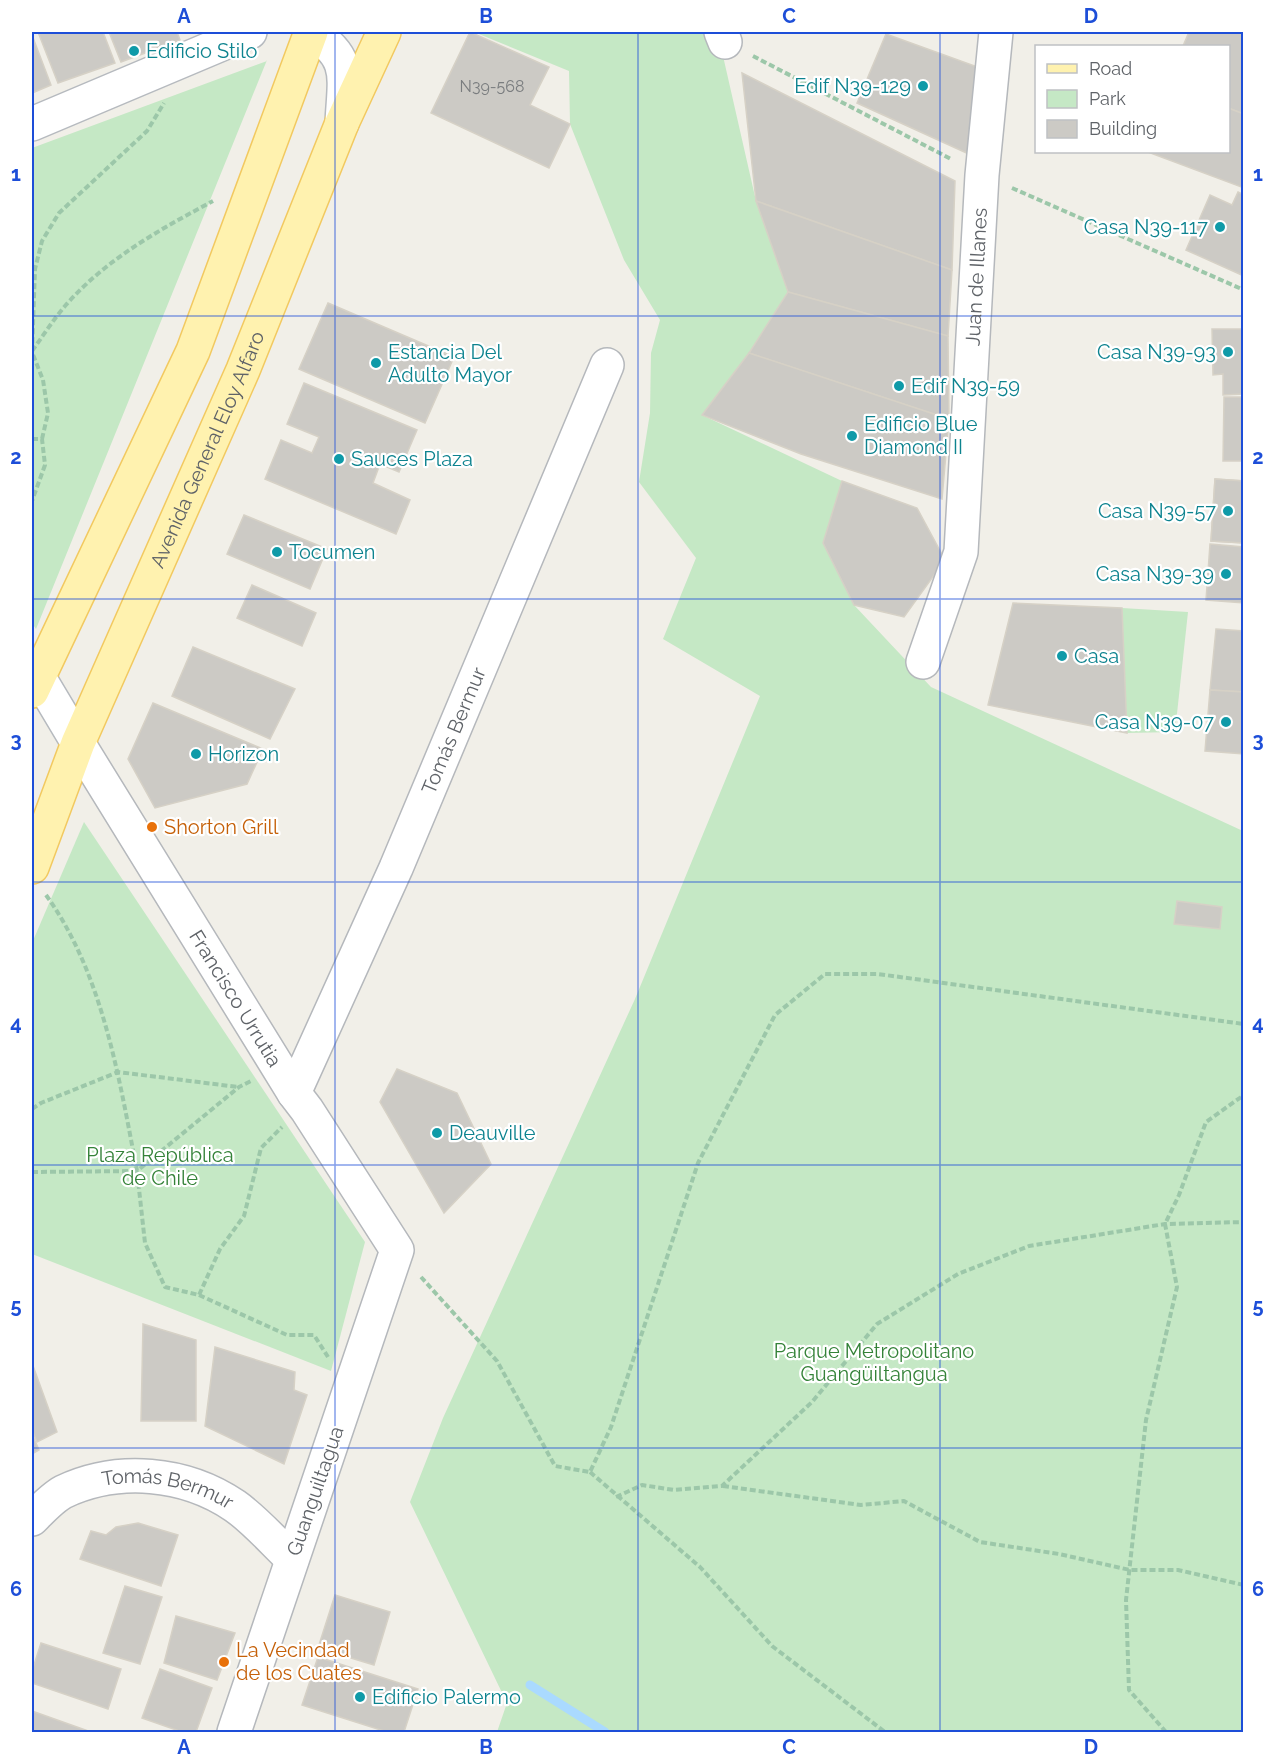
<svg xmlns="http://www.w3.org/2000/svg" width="1275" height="1764" font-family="Raleway,sans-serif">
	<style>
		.green { fill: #c5e8c5 }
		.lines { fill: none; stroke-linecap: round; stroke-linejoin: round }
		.stream { stroke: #aadaff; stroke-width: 9 }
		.building { fill: #cccac5; stroke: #d6d1c6; stroke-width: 1.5 }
		.street-casing { stroke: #b5b8bc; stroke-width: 36 }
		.secondary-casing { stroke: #b6babf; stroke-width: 36 }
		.primary-casing { stroke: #f2c960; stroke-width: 36 }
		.path { stroke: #9cc7a9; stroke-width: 4; stroke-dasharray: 6 3; stroke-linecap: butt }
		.street { stroke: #fff; stroke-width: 33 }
		.secondary { stroke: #fff; stroke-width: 33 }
		.primary { stroke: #fff2af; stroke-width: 33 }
		.grid { fill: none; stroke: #1d4ed8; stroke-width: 1.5; stroke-opacity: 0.55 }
		.culture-dot { fill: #0f9aa8; stroke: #fff; stroke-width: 2 }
		.food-dot { fill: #e8710a; stroke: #fff; stroke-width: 2 }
		.labels { text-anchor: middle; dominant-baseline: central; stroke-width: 4.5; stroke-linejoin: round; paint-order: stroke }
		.number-label { font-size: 16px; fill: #7a7d7f }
		.culture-label { font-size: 20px; fill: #0d838f; stroke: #fff; text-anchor: start }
		.street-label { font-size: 20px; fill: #5f6368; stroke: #fff }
		.food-label { font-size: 20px; fill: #c56008; stroke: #fff; text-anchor: start }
		.park-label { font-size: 20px; fill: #348238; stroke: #fff }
		.neatline { fill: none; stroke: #1d4ed8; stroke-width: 2 }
		.grid-label { font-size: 20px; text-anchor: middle; font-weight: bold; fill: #1d4ed8 }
	</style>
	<rect width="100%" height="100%" fill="#f1efe8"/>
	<g class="green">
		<polygon points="474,32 710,32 723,56 756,201 788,292 749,353 702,415 842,481 823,543 854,605 931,687 1243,831 1243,1732 497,1732 507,1703 410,1502 443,1418 635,999 760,696 663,639 696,558 639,482 650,413 651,353 660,320 624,260 570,124 569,71"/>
		<polygon points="267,61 267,60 36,629 32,623 32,148"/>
		<polygon points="1122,608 1188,612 1175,732 1127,733"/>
		<polygon points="84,822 365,1242 331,1371 32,1254 32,943"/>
	</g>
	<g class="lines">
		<polyline class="stream" points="530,1685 605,1732"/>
	</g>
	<g class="building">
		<polygon points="38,32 103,32 115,63 58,83"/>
		<polygon points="109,32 177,32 180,40 121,62"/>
		<polygon points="470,32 549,67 530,105 570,124 549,168 431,113"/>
		<polygon points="1189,32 1244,32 1244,114 1228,108 1228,46 1183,46"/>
		<polygon points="886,34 983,69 982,160 857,103"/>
		<polygon points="32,35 51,85 32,93"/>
		<polygon points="742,73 955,181 952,270 756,201"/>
		<polygon points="1228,108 1244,114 1244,188 1148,152 1228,152"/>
		<polygon points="1238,192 1244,195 1244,276 1186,250 1210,195 1232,205"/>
		<polygon points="756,201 952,270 948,336 788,292"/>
		<polygon points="788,292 948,336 949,419 749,353"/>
		<polygon points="328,303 454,357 425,423 299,369"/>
		<polygon points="1212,329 1244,329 1244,394 1223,395 1223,374 1213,375"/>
		<polygon points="749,353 949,419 942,499 801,454 702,415"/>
		<polygon points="304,383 417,430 399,472 380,464 373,483 410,500 396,534 265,479 281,440 312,453 319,437 287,424"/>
		<polygon points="1224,397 1244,397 1244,461 1223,461"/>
		<polygon points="1215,479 1244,481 1244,543 1211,541"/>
		<polygon points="1215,479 1244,481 1244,543 1211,541"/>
		<polygon points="842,481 917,508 945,560 904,617 854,605 823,543"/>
		<polygon points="244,515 327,549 310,589 227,554"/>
		<polygon points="1210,544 1244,547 1244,603 1206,600"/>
		<polygon points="252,585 316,613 302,646 237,618"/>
		<polygon points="1013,603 1122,608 1127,733 988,705"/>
		<polygon points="1216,629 1244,631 1244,692 1210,690"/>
		<polygon points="193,647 295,689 270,739 172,696"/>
		<polygon points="1210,690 1244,692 1244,754 1205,751"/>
		<polygon points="153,703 263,749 247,784 155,808 128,759"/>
		<polygon points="1177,901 1222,907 1220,929 1174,924"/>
		<polygon points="397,1069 457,1093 491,1164 444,1213 380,1102"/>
		<polygon points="143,1324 196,1340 196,1421 141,1421"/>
		<polygon points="215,1347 295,1372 294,1390 307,1395 284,1464 205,1426"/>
		<polygon points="32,1363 57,1432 37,1442 32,1430"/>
		<polygon points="32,1434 39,1450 32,1454"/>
		<polygon points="138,1523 178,1535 161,1586 80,1559 91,1531 106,1535 116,1527"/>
		<polygon points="125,1586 162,1597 140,1664 103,1653"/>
		<polygon points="335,1595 390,1612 374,1665 318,1648"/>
		<polygon points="176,1616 235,1633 217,1680 164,1663"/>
		<polygon points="41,1643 121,1669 108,1709 32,1683 32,1671"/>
		<polygon points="318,1657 418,1689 404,1732 387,1732 302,1705"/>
		<polygon points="160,1669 212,1688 196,1732 182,1732 142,1718"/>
		<polygon points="32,1711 91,1732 32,1732"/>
	</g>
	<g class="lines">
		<g class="street-casing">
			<g id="street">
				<polyline points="721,32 725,42"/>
				<path id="s1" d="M923,662L961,552L982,175L996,32"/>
				<path id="s2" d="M78,743L294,1093L307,1110L397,1250L234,1732"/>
				<path id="s3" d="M294,1093L396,868L607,365"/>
				<path id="s4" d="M32,1519C41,1510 52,1498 63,1492C118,1466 185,1472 235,1506C255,1520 274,1542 292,1559"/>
			</g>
		</g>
		<g class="secondary-casing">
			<g id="secondary">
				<path d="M311,32C353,58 344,78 342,123"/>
				<polyline points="32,124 250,32"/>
				<polyline points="32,666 78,743"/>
			</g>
		</g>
		<g class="primary-casing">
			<g id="primary">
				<polyline points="32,691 193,351 311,32"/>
				<path id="s5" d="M32,867L78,743L243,370L342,123L384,32"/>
			</g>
		</g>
		<g class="path">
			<polyline points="753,56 951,159"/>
			<polyline points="1012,188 1244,290"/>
			<path d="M32,351C43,336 53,320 65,306C106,259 159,230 213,201"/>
			<polyline points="32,439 42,439 45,465 32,501"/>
			<polyline points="42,439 48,413 43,380 32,352 35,269 42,241 59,213 147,131 164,103"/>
			<path d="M46,895C103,974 119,1078 137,1171L239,1087L251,1081"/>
			<polyline points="32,1109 41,1103 118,1072 238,1087"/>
			<polyline points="32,1172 137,1171 145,1243 165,1287 199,1295 220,1249 244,1216 261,1148 282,1127"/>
			<polyline points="421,1277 497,1361 555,1466 590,1472 611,1427 698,1163 775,1015 825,974 878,974 1244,1024"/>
			<polyline points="199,1295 287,1335 314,1335 328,1357"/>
			<polyline points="590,1472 700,1567 772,1646 885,1732"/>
			<polyline points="723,1486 861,1505 904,1501 980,1542 1059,1554 1130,1570 1178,1570 1244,1585"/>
			<polyline points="616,1497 642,1485 674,1490 722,1486 812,1402 877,1324 958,1274 1029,1246 1165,1224 1244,1222"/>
			<polyline points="1166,1732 1129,1690 1126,1600 1146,1420 1177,1287 1165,1224 1179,1195 1206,1122 1244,1095"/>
		</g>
		<use href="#street" class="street"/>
		<use href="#secondary" class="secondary"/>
		<use href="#primary" class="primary"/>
	</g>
	<path class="grid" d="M335,32V1732M638,32V1732M940,32V1732M32,316H1244M32,599H1244M32,882H1244M32,1165H1244M32,1448H1244"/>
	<g class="culture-dot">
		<circle cx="134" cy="51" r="6"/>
		<circle cx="923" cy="86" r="6"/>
		<circle cx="1220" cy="227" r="6"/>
		<circle cx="1228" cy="352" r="6"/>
		<circle cx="376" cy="363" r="6"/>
		<circle cx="899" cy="386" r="6"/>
		<circle cx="852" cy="436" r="6"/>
		<circle cx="339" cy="459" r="6"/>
		<circle cx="1228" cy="511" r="6"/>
		<circle cx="277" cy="552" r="6"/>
		<circle cx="1226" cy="574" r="6"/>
		<circle cx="1062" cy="656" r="6"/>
		<circle cx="1226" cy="722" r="6"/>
		<circle cx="196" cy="754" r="6"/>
		<circle cx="437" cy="1133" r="6"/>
		<circle cx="360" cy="1697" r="6"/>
	</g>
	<g class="food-dot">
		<circle cx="152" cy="827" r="6"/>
		<circle cx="224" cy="1662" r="6"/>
	</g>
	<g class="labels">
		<g class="number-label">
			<text x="492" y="86">N39-568</text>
		</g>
		<g class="culture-label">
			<text x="146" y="51">Edificio Stilo</text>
			<text x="911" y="86" text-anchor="end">Edif N39-129</text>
			<text x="1208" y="227" text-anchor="end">Casa N39-117</text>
			<text x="388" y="352">Estancia Del<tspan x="388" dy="23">Adulto Mayor</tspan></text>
			<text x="1216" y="352" text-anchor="end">Casa N39-93</text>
			<text x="911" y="386">Edif N39-59</text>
			<text x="864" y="424">Edificio Blue<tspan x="864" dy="23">Diamond II</tspan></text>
			<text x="351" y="459">Sauces Plaza</text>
			<text x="1216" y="511" text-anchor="end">Casa N39-57</text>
			<text x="289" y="552">Tocumen</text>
			<text x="1214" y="574" text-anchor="end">Casa N39-39</text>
			<text x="1074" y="656">Casa</text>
			<text x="1214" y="722" text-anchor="end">Casa N39-07</text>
			<text x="208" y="754">Horizon</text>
			<text x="449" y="1133">Deauville</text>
			<text x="372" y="1697">Edificio Palermo</text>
		</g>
		<g class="street-label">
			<text stroke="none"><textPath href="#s1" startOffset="392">Juan de Illanes</textPath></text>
			<text stroke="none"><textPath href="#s5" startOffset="453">Avenida General Eloy Alfaro</textPath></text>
			<text stroke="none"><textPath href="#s3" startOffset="396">Tomás Bermur</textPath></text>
			<text stroke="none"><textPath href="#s2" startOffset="300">Francisco Urrutia</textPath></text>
			<text transform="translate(315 1491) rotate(-71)">Guanguiltagua</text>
			<text stroke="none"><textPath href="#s4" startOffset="150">Tomás Bermur</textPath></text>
		</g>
		<g class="food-label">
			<text x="164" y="827">Shorton Grill</text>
			<text x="236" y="1650">La Vecindad<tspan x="236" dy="23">de los Cuates</tspan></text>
		</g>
		<g class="park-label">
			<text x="160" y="1155">Plaza República<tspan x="160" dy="23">de Chile</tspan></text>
			<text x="874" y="1351">Parque Metropolitano<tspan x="874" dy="23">Guangüiltangua</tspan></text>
		</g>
	</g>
	<rect width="1275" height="1764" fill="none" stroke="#ffffff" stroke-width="66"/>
	<rect x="1035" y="45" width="195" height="108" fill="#ffffff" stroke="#bfc1c3" stroke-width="1.5"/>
	<rect x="1047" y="64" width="30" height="9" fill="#fff2af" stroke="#bfc1c3" stroke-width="1.5"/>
	<text x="1089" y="75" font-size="18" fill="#5f6368">Road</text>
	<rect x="1047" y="90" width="30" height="18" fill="#c5e8c5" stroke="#bfc1c3" stroke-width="1.5"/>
	<text x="1089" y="105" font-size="18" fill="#5f6368">Park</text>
	<rect x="1047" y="120" width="30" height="18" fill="#cccac5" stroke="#bfc1c3" stroke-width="1.5"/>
	<text x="1089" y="135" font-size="18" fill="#5f6368">Building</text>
	<rect x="33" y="33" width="1209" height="1698" class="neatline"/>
	<g class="grid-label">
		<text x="184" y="23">A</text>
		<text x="486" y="23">B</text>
		<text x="789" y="23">C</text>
		<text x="1091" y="23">D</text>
		<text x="16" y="181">1</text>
		<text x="1258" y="181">1</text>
		<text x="16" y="464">2</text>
		<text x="1258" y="464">2</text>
		<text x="16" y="747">3</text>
		<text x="1258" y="747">3</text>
		<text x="16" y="1030">4</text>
		<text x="1258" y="1030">4</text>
		<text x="16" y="1313">5</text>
		<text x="1258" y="1313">5</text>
		<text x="16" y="1596">6</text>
		<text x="1258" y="1596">6</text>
		<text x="184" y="1754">A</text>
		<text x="486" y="1754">B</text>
		<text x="789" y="1754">C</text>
		<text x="1091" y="1754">D</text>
	</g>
</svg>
